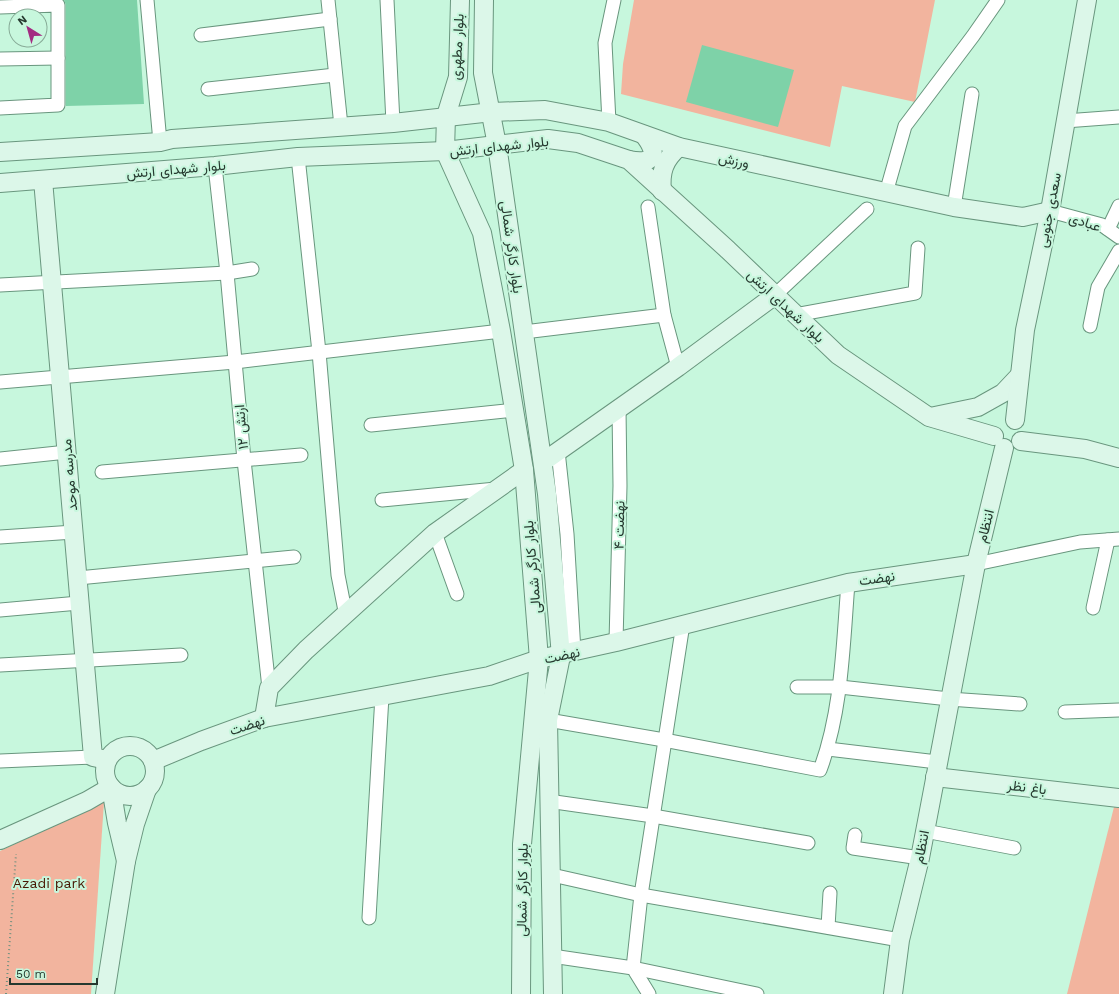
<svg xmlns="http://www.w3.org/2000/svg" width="1119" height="994" font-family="'Work Sans',Vazirmatn,sans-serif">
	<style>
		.green { fill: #f2b49e }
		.building { fill: #7ed2a8 }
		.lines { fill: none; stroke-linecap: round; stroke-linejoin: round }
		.street-casing { stroke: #69967e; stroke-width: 15 }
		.secondary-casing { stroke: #69967e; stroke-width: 20 }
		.path { stroke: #70907f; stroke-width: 2; stroke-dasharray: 1 3; stroke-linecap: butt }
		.street { stroke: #fff; stroke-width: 13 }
		.secondary { stroke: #dcf7e9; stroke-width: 18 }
		.labels { text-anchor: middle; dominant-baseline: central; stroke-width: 4; stroke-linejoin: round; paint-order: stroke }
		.street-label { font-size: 14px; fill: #26392f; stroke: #c7f7dd }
		.park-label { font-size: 14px; fill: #481804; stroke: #c7f7dd }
	</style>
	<rect width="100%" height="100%" fill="#c7f7dd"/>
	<g class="green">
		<polygon points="634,0 935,0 915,102 842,86 830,147 621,94 623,64"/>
		<polygon points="104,802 91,994 0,994 0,851"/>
		<polygon points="1114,807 1119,808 1119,994 1067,994"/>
	</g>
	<g class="building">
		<polygon points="64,0 137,0 144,104 66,106 66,5"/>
		<polygon points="702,45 794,70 778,127 686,102"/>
	</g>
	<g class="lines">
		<g class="street-casing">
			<g id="street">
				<polyline points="147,0 160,142"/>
				<polyline points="328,0 341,126"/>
				<polyline points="387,0 393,123"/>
				<polyline points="0,7 58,5 58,105 0,108"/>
				<polyline points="201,35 330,19"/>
				<polyline points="0,59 58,58"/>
				<polyline points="208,89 335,75"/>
				<polyline points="1065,121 1119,117"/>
				<polyline points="609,122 605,43 614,0"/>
				<polyline points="298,157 319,352 338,575 346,616"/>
				<polyline points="215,166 227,273 244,460 269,688"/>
				<polyline points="886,193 905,126 973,36 998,0"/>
				<polyline points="648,207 664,315 678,367"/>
				<polyline points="954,207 972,94"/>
				<polyline points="1050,211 1102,225 1119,237"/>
				<polyline points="1108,229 1119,206"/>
				<polyline points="0,285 227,273 252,269"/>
				<polyline points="774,296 867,209"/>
				<polyline points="795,315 915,293 918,248"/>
				<polyline points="1090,326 1098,287 1119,251"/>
				<polyline points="524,332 664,315"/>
				<polyline points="0,382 235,362 501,331"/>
				<polyline points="371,425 514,410"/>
				<polyline points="558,451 567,534 574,652"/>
				<polyline points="0,459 67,452"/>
				<polyline points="102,472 301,455"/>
				<polyline points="382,500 496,489"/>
				<polyline points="435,533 457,594"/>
				<polyline points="0,537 74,532"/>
				<polyline points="976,564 1080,542 1119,539"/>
				<polyline points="78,578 294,557"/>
				<polyline points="1093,608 1108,540"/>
				<polyline points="0,610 79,603"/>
				<polyline points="683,624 641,895 633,968 757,994"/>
				<polyline points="616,642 620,486 619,408"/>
				<polyline points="0,665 181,655"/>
				<polyline points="797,687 840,687 949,699 1020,704"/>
				<polyline points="1065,712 1119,710"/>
				<path d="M548,720L664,740L820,770C842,711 843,645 848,583"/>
				<polyline points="828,749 937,762"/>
				<polyline points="0,761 93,757"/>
				<polyline points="548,801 653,816 808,843"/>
				<polyline points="925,831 1014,848"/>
				<polyline points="855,835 853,848 920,858"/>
				<polyline points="552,875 641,895 900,940"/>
				<polyline points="369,918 382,696"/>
				<polyline points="828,927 830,893"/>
				<polyline points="552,956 633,968 649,994"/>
			</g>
		</g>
		<g class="secondary-casing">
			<g id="secondary">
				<polyline points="460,0 458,77 446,116 445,151 482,233 501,331 524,470 539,659 522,844 521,994"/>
				<polyline points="484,0 483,73 497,145 547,494 561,656 548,720 553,994"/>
				<polyline points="0,152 160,142 172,139 393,123 492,112 545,110 609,122 679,147 954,207 1023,217 1050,211"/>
				<path d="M629,160C655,165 659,154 644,135"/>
				<polyline points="43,180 93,757 107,760"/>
				<polyline points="0,183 215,166 298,157 445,151 548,139 578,143 629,160 728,250 838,355 929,417 994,436"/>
				<path d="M662,191C660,172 664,160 679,147"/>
				<polyline points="930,417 978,407 1003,393 1019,376"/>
				<polyline points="1015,420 1025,330 1050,211 1087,0"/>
				<polyline points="1021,441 1085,449 1119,458"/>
				<polyline points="543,462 678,367 774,296"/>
				<polyline points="264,718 269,688 306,650 435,533 524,470"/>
				<circle cx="130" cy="771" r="25"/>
				<polyline points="153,761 201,741 264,718 489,676 539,659 616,642 848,583 976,564"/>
				<polyline points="935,777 1119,798"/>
				<polyline points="0,840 87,801 111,787 117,823 126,861 135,824 147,789"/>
				<polyline points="105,994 126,861"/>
				<polyline points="893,994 900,940 920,858 976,564 1004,448"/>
			</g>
		</g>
		<polyline class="path" points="6,994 16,854"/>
		<use href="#street" class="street"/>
		<use href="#secondary" class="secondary"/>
	</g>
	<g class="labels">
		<g class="street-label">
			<text transform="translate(457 47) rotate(-87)">بلوار مطهری</text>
			<text transform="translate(499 146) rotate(-6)">بلوار شهدای ارتش</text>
			<text transform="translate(734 160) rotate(12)">ورزش</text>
			<text transform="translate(176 169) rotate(-5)">بلوار شهدای ارتش</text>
			<text transform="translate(1049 210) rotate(-79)">سعدی جنوبی</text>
			<text transform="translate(1085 222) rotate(18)">عبادی</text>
			<text transform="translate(512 247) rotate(82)">بلوار کارگر شمالی</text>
			<text transform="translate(786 306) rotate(43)">بلوار شهدای ارتش</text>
			<text transform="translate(241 427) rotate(-95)">ارتش ۱۲</text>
			<text transform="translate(69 475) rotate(-95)">مدرسه موحد</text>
			<text transform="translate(619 525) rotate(-89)">نهضت ۴</text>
			<text transform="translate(985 526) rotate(-76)">انتظام</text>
			<text transform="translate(532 567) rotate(-95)">بلوار کارگر شمالی</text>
			<text transform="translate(877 578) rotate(-8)">نهضت</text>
			<text transform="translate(562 655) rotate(-12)">نهضت</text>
			<text transform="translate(247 725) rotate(-19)">نهضت</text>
			<text transform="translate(1027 787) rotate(7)">باغ نظر</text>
			<text transform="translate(921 847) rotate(-79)">انتظام</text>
			<text transform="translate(522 890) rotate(-89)">بلوار کارگر شمالی</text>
		</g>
		<g class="park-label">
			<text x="49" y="883">Azadi park</text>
		</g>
	</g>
	<g transform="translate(28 28) rotate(323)"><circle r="19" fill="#c7f7dd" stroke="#87ab97"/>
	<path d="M0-3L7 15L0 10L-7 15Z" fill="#a32b82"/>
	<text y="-6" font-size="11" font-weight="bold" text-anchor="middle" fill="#26392f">N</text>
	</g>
	<path d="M10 978v6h87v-6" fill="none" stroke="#26392f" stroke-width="2"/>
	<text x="16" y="978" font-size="12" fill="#26392f" stroke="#c7f7dd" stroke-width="3" paint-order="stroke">50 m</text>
</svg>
